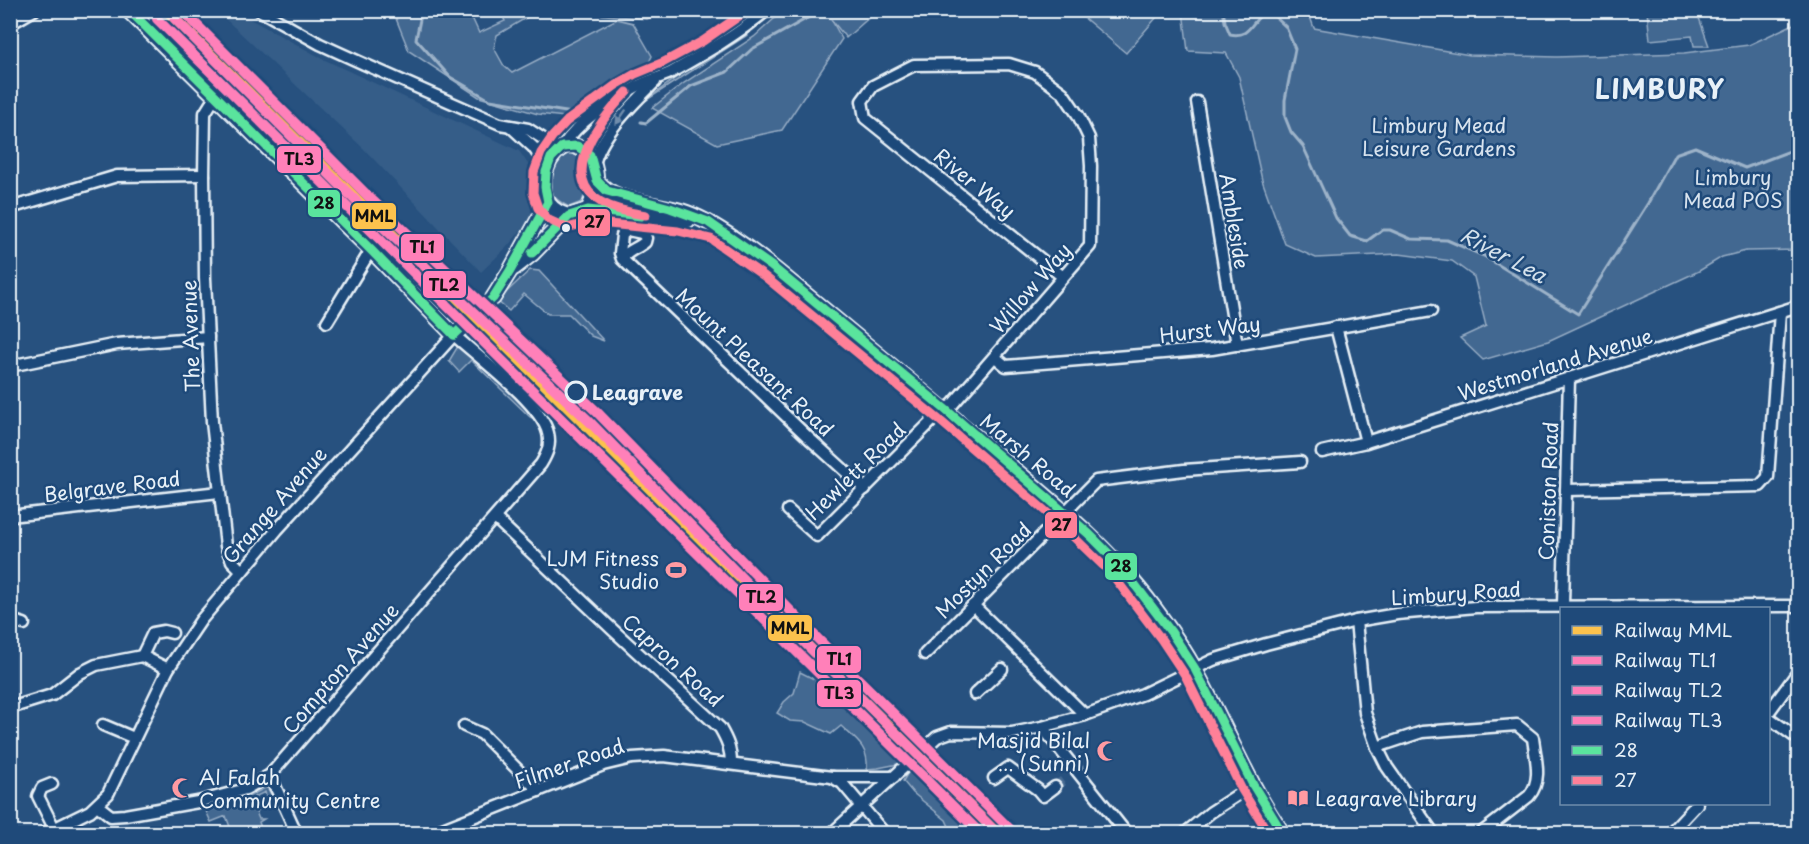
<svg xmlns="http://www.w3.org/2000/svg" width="1809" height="844" font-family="'Playpen Sans',sans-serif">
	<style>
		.built { fill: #355d88 }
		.green { fill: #436891; stroke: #96acc4; stroke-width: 1.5 }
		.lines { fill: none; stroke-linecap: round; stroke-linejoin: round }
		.stream { stroke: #9db3c9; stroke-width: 3 }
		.minor-tunnel { stroke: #446991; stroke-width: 10; stroke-dasharray: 10 5; stroke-linecap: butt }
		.major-tunnel { stroke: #446991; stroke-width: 14; stroke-dasharray: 14 7; stroke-linecap: butt }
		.minor-casing { stroke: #e8f1f8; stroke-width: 15 }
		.major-casing { stroke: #e8f1f8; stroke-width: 18 }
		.minor { stroke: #1f4a7a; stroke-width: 10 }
		.major { stroke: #1f4a7a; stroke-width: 14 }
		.bus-1-casing { stroke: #1f4a7a; stroke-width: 14 }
		.bus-2-casing { stroke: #1f4a7a; stroke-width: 14 }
		.bus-1 { stroke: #5ae49d; stroke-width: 9 }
		.bus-2 { stroke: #ff8098; stroke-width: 9 }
		.rail-1-casing { stroke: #1f4a7a; stroke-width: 15 }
		.rail-2-casing { stroke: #1f4a7a; stroke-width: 15 }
		.rail-3-casing { stroke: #1f4a7a; stroke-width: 15 }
		.rail-4-casing { stroke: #1f4a7a; stroke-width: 15 }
		.rail-1 { stroke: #fcc24d; stroke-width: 10 }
		.rail-2 { stroke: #ff80b9; stroke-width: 10 }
		.rail-3 { stroke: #ff80b9; stroke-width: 10 }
		.rail-4 { stroke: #ff80b9; stroke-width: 10 }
		.oneway { fill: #6f8dac }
		.bus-dot { fill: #e8f1f8; stroke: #1f4a7a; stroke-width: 2 }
		.stop-dot { fill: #1f4a7a; stroke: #e8f1f8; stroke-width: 3 }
		.labels { text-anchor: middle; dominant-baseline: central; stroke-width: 5; stroke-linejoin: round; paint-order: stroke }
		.park-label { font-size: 20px; fill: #d8e3ee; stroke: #1f4a7a }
		.street-label { font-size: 20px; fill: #e8f1f8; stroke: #1f4a7a }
		.stop-label { font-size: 20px; font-weight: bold; fill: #e8f1f8; stroke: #1f4a7a; text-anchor: start }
		.poi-label { font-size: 20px; fill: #e8f1f8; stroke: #1f4a7a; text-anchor: end }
		.water-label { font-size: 21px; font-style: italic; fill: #d5e2ec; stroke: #1f4a7a }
		.district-label { font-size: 26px; font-weight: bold; letter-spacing: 1.5px; fill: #e8f1f8; stroke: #1f4a7a }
		.line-badge { stroke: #1f4a7a; stroke-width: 2 }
		.pale-badge-label { font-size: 16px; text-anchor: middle; font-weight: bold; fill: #111 }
	</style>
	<rect width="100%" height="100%" fill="#27517f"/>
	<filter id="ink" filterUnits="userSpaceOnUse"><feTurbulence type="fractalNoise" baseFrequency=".0167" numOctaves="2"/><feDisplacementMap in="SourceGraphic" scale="12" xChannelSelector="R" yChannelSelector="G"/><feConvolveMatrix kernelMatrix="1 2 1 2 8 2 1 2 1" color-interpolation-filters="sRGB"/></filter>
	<g filter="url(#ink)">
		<polygon class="built" points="219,11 235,11 325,60 519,151 528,164 532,199 530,220 506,248 481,272 363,148 218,12"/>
		<g class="green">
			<polygon points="784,10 889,11 871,16 846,38 831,19 842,39 782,130 717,144 652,108 684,83 754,37"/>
			<polygon points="393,11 469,11 479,33 505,21 500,11 529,11 531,15 497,35 494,48 504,66 512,73 617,19 633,23 652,56 645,70 575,116 565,117 538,114 479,97 409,51"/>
			<polygon points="592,11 666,11 647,19 596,14"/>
			<polygon points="771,11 775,11 746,36 645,101 678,76 723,48"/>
			<polygon points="1076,11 1162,11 1126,53"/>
			<polygon points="1183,11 1308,11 1314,28 1470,55 1557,57 1684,53 1749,45 1798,22 1798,250 1746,251 1722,257 1699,271 1548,341 1483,360 1460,338 1486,326 1474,277 1452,261 1399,254 1316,258 1285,244 1262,180 1239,77 1226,53 1188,51"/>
			<polygon points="1647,11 1700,11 1698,15 1709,46 1694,46 1692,36 1650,40"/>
			<path d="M567,152H575L581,157L588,185L582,202L569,207C563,204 557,201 553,195C544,180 552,159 567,152Z"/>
			<polygon points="530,270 539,271 604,341 591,336 569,314 548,314 524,294 509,311 497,301"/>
			<polygon points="478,323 488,342 514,371 507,375 468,337 468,334"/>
			<polygon points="458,346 466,348 530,410 534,419 530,417 471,360 459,372 449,361"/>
			<path d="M800,672L816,680L825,694L836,693L847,689L910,752L903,763L878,768L867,769C869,747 856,740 841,726L831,734L805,722L790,721L777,713L784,702L794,693Z"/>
			<polygon points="919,764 922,764 992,833 952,833 946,820 913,793 903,781 910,769"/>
			<polygon points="267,787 272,796 267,798 265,792 254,797 255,799 251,801 254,809 259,808 256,812 259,819 264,819 259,822 262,831 269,829 270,831 265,834 223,833 222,831 230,827 226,816 211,822 206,811 207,810 234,804"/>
		</g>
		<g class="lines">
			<g class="stream">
				<polyline points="422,10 416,39 450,77 490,100 579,114"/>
				<path d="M1223,10L1225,22L1230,34C1253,39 1251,16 1269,11L1286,27L1295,49L1285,100V117L1291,132L1303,146L1336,218L1350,236L1367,241L1382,230H1390L1411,239L1447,240L1484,256L1578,314L1648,203L1675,154L1695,147L1745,168L1798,148"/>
				<polyline points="641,122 646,123 691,86 727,72 752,49 822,10"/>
			</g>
			<polyline class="minor-tunnel" points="1055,787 1067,778"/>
			<polyline class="major-tunnel" points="472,319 493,298"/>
			<g class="minor-casing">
				<g id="minor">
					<polyline points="259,10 320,44 364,64 500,124 528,129 559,149"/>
					<polyline points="10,24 34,10"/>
					<polyline points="215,97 205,113 204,175 205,278 212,422 226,546 232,561 242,571"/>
					<polyline points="1197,102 1237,345"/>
					<polyline points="510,126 533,147 547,167"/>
					<path d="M562,147C579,121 609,102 636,87C647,81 659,78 670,73C704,54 737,35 767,10"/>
					<path d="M594,165C600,135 634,103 655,82"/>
					<polyline points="10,208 117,176 204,175"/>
					<path d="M622,259C628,250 637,249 645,242L646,238L642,233L628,230L622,235L620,253L622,259L811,440L865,489"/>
					<polyline points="327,322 371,250"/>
					<polyline points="1336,327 1366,442"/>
					<polyline points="995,357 1006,366 1212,349 1431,311"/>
					<polyline points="10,366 117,344 208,337"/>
					<polyline points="1322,452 1366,442 1798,306"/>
					<polyline points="1566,490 1760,486 1768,477 1780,312"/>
					<polyline points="788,510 817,536 937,416 953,404 1090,246 1091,166 1089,138 1078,115 1063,93 1035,72 1009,64 914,65 873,86 862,101 865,118 1063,277"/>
					<polyline points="10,516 219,492"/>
					<path d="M495,518L613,630L720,728C727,740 731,749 731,764"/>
					<polyline points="973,605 1085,715"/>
					<polyline points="1563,605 1569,378"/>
					<polyline points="10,620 24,624"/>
					<polyline points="1356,621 1365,713 1377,747 1387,767 1434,834"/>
					<polyline points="925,654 1096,481 1184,470 1300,462"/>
					<polyline points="142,656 153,633 164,631 172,633"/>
					<polyline points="975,694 1002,669"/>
					<polyline points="10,708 52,695 80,673 96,665 142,656 168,669"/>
					<polyline points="1768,713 1798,672"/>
					<polyline points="1768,717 1798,739"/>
					<polyline points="103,725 134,738"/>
					<polyline points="464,726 482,734 539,791"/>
					<polyline points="1042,727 1127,834"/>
					<path d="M1377,747L1422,732L1517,725L1533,738C1535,757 1543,780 1529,796L1480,834"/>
					<polyline points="270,775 297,834"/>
					<polyline points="832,777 842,783 885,834"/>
					<polyline points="994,778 1008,768 1038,790 1043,796 1055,787"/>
					<polyline points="52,784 42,788 38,796 54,828"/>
					<path d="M43,834L90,811L108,794L168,669L201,620L277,530L454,335C478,357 541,404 548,433C551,445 547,454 541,464L270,775L246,789L198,802L125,815L111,816L97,805"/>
					<polyline points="430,834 603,765 632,758 664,756 832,777 894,777"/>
					<polyline points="831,834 937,737 951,732 1012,733 1042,727 1085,715 1143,694 1213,660 1266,644 1356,621 1397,614 1476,607 1798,606"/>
					<polyline points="1184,834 1211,812 1253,785"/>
					<polyline points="1669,834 1697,804"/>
				</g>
			</g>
			<g class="major-casing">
				<g id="major">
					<polyline points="128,10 371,250 454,335 472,319"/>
					<path d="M569,145C602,149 600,188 588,210L569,216C561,214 554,211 549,204C536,186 547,150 569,145Z"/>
					<path d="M597,181C613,203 662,204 687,213C723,226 770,265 800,290C864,343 928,396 991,450C1050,499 1109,547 1155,609C1169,628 1184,649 1195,670C1225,724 1247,783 1283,834"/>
					<polyline points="588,210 688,220"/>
					<polyline points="514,268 532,254 569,216"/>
					<polyline points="493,298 510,271 548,202"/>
				</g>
			</g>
			<use href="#minor" class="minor"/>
			<use href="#major" class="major"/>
			<g class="bus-1-casing">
				<g id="bus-1">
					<polyline points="129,10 371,250 454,335"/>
					<polyline points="532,253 569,216 588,210 641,216"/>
					<polyline points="454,335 493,298 510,271 548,202 545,187 546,172 551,158 562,147 577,146 590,155 597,181 607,191 670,208 708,222 771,266 946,410 1089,534 1120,565 1171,632 1195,669 1253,785 1283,834"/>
				</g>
			</g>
			<g class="bus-2-casing">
				<g id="bus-2">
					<polyline points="748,10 703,41 664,62 635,74 616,85 567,121 552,137 541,153 534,172 533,193 538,208 549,220 567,228 589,222 678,231 711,239 764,276 938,419 1058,522 1111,573 1161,639 1185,675 1242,790 1269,834"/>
					<path d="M627,92C604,116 555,175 601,202C615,210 631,213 646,215"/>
				</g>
			</g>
			<use href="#bus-1" class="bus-1"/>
			<use href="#bus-2" class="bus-2"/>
			<g class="rail-1-casing">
				<polyline id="rail-1" points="166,10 998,834"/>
			</g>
			<g class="rail-2-casing">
				<polyline id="rail-2" points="182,10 373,201 597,412 819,640 1015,834"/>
			</g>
			<g class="rail-3-casing">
				<polyline id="rail-3" points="174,18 365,210 589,421 810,648 998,834"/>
			</g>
			<g class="rail-4-casing">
				<polyline id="rail-4" points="157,19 981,834"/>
			</g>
			<use href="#rail-1" class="rail-1"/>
			<use href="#rail-2" class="rail-2"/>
			<use href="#rail-3" class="rail-3"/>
			<use href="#rail-4" class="rail-4"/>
		</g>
		<defs><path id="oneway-solid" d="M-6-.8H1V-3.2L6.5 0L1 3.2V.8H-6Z" transform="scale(1.5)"/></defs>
		<use class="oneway" href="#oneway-solid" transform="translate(621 117) rotate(125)"/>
	</g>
	<defs>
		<g id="stadium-bare" transform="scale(1.62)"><path d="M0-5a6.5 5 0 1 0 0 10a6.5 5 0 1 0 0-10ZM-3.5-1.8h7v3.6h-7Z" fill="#ff9aa2" stroke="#1f4a7a" stroke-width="2.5" paint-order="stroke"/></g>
		<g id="mosque-bare" transform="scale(1.62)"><path d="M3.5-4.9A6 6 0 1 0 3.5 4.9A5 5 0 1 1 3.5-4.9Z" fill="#ff9aa2" stroke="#1f4a7a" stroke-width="2.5" paint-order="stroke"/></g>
		<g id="library-bare" transform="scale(1.62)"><path d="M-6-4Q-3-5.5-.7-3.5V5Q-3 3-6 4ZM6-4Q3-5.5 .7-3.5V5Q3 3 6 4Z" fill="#ff9aa2" stroke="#1f4a7a" stroke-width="2.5" paint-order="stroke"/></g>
	</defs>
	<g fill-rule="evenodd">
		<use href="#stadium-bare" x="676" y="570"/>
		<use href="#mosque-bare" x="1107" y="751"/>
		<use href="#mosque-bare" x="182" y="788"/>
		<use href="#library-bare" x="1298" y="798"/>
	</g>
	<circle class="bus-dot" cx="566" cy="228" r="5"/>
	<circle class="stop-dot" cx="576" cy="392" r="10"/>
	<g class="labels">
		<g class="park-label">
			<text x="1439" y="125">Limbury Mead<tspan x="1439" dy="23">Leisure Gardens</tspan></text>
			<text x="1733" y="177">Limbury<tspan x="1733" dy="23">Mead POS</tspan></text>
		</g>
		<g class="street-label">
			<text transform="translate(975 183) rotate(39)">River Way</text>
			<text transform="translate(1235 221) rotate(81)">Ambleside</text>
			<text transform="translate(1030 288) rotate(-49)">Willow Way</text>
			<text transform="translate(1210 329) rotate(-7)">Hurst Way</text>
			<text transform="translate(190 336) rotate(-92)">The Avenue</text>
			<text transform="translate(755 362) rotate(43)">Mount Pleasant Road</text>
			<text transform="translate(1555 364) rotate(-17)">Westmorland Avenue</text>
			<text transform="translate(1028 455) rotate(40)">Marsh Road</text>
			<text transform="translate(855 471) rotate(-44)">Hewlett Road</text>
			<text transform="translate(112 486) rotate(-7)">Belgrave Road</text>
			<text transform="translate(1548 491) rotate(-88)">Coniston Road</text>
			<text transform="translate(274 505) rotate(-49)">Grange Avenue</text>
			<text transform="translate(983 570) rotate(-45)">Mostyn Road</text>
			<text transform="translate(1456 593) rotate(-4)">Limbury Road</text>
			<text transform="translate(673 660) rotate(42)">Capron Road</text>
			<text transform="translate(340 668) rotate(-49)">Compton Avenue</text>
			<text transform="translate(569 763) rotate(-19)">Filmer Road</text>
		</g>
		<g class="stop-label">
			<text x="592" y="392">Leagrave</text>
		</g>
		<g class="poi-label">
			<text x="659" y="558">LJM Fitness<tspan x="659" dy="23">Studio</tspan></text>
			<text x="1090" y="740">Masjid Bilal<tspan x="1090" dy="23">... (Sunni)</tspan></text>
			<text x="199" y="777" text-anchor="start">Al Falah<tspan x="199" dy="23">Community Centre</tspan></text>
			<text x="1315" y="798" text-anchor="start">Leagrave Library</text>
		</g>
		<g class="water-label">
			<text transform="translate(1504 254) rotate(28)">River Lea</text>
		</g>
		<g class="district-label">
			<text x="1660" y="88">LIMBURY</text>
		</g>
	</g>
	<g class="line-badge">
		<rect x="276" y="145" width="46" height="29" rx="6" fill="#ff80b9"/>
		<rect x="307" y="189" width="34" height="29" rx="6" fill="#5ae49d"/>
		<rect x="351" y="202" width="46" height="28" rx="6" fill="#fcc24d"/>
		<rect x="577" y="208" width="34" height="29" rx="6" fill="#ff8098"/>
		<rect x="400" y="233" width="45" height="29" rx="6" fill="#ff80b9"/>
		<rect x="422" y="270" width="45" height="29" rx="6" fill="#ff80b9"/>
		<rect x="1044" y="511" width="34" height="28" rx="6" fill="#ff8098"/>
		<rect x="1104" y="552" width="34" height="29" rx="6" fill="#5ae49d"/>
		<rect x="738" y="583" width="46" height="29" rx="6" fill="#ff80b9"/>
		<rect x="767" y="614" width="46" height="28" rx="6" fill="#fcc24d"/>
		<rect x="816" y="645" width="46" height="29" rx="6" fill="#ff80b9"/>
		<rect x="816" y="679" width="46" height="29" rx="6" fill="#ff80b9"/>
	</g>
	<g class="pale-badge-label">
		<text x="299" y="165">TL3</text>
		<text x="324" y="209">28</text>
		<text x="374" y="222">MML</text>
		<text x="594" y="228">27</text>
		<text x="422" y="253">TL1</text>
		<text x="444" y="291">TL2</text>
		<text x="1061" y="531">27</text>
		<text x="1121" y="572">28</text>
		<text x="761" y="603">TL2</text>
		<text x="790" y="634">MML</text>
		<text x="839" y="665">TL1</text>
		<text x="839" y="699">TL3</text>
	</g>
	<rect width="1809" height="844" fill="none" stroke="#1f4a7a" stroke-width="36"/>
	<rect x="18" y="18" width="1773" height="808" fill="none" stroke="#e8f1f8" stroke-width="2" filter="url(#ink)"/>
	<rect x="1560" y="607" width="210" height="198" fill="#1f4a7a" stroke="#6f8dac" stroke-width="1.5"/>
	<rect x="1572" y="626" width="30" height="9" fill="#fcc24d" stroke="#6f8dac" stroke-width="1.5"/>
	<text x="1614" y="637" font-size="18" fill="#e8f1f8">Railway MML</text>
	<rect x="1572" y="656" width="30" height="9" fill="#ff80b9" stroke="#6f8dac" stroke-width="1.5"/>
	<text x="1614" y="667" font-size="18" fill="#e8f1f8">Railway TL1</text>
	<rect x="1572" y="686" width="30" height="9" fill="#ff80b9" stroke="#6f8dac" stroke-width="1.5"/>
	<text x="1614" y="697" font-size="18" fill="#e8f1f8">Railway TL2</text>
	<rect x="1572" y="716" width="30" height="9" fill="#ff80b9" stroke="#6f8dac" stroke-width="1.5"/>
	<text x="1614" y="727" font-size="18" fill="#e8f1f8">Railway TL3</text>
	<rect x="1572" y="746" width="30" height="9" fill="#5ae49d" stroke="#6f8dac" stroke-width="1.5"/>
	<text x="1614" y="757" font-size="18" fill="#e8f1f8">28</text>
	<rect x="1572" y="776" width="30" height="9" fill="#ff8098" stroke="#6f8dac" stroke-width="1.5"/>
	<text x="1614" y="787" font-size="18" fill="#e8f1f8">27</text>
</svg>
